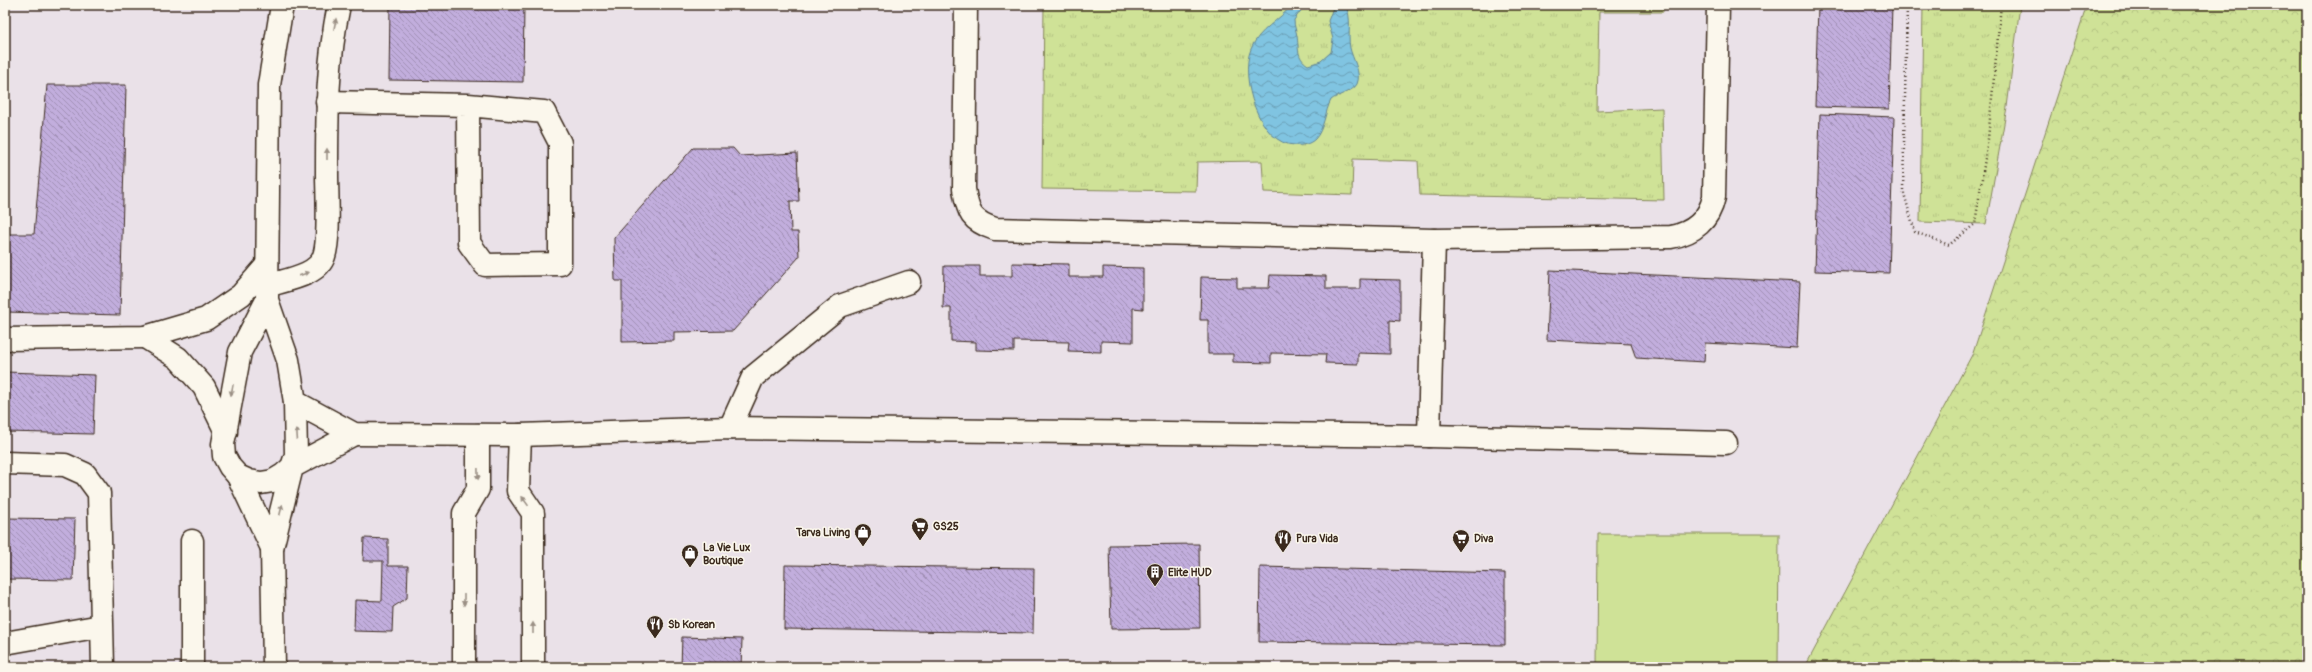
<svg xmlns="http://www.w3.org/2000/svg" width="2312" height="672" font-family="Pangolin,sans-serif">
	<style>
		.grass { fill: #cfe297; stroke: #85865a }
		.forest { fill: url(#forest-crowns); stroke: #85865a }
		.park { fill: url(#park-tufts); stroke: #85865a }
		.water { fill: url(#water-waves); stroke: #648693 }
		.building { fill: url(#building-back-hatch); stroke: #3b2a1e }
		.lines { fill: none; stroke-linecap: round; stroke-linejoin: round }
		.minor-casing { stroke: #3b2a1e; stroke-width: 25 }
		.path { stroke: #3b2a1e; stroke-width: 2.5; stroke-dasharray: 1 3; stroke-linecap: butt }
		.minor { stroke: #fbf7ec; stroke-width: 22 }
		.oneway { fill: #9b9085 }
		.labels { text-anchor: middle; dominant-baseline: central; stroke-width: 3; stroke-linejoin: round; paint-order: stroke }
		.poi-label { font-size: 11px; font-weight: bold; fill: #3b2a1e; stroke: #fbf7ec; text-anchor: start }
	</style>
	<defs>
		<pattern id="forest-crowns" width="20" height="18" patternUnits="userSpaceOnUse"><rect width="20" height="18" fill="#cfe297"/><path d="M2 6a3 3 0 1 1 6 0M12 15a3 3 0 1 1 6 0" fill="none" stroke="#b3c282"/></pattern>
		<pattern id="park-tufts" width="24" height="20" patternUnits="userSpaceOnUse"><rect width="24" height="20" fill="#cfe297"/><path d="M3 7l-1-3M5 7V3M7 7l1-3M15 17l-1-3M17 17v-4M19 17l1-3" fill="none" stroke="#b3c282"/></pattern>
		<pattern id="water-waves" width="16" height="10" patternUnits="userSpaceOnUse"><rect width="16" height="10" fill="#80c4e1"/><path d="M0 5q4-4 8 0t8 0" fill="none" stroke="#6a9fb6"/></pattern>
		<pattern id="building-back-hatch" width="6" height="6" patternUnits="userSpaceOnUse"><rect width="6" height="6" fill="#c2aedd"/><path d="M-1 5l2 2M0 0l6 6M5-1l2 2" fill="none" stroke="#9f8eb3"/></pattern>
	</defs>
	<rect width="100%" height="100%" fill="#eae1e8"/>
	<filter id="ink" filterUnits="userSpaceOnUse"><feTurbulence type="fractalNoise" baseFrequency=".025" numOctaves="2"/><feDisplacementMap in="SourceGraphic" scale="8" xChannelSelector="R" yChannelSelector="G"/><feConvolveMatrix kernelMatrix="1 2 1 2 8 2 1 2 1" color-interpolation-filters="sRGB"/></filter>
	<g filter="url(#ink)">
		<polygon class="grass" points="1598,534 1779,534 1778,667 1597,667"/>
		<polygon class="forest" points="2087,5 2307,5 2307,667 1805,667 1973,353"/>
		<g class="park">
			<polygon points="1044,5 1663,5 1663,12 1599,12 1597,111 1662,108 1664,200 1420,195 1418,161 1353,159 1352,195 1264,192 1262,161 1197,162 1196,191 1042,189"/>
			<polygon points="1923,5 2020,5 2007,107 1986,224 1920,222"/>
		</g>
		<path class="water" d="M1292,5H1305L1294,20C1294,26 1296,30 1297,36C1299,48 1296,57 1308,65L1321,61L1331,52L1333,39L1328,21L1334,5H1345C1353,18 1347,33 1350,48C1352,58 1362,73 1357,84C1354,91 1337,95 1331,100C1325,111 1324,130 1315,139C1310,144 1302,146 1295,145C1259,145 1239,77 1251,49C1259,29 1279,21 1292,5Z"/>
		<g class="building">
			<polygon points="390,5 524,5 523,82 389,80"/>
			<polygon points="1818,5 1892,5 1889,109 1815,107"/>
			<polygon points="47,85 126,85 120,315 5,312 5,234 34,234"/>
			<polygon points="1820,114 1894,117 1889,273 1815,271"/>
			<polygon points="693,148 733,148 740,156 797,153 799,201 790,201 791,232 798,232 799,257 733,331 674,332 674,341 622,342 622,281 615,281 614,238"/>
			<polygon points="1012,263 1069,264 1069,277 1103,277 1103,267 1143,268 1143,309 1133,308 1133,342 1101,341 1101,352 1068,351 1069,342 1014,341 1014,351 976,350 976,342 951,341 951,308 943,308 944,266 980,266 980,276 1012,276"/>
			<polygon points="1550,270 1800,282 1797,348 1705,343 1704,362 1636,358 1631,344 1547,340"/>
			<polygon points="1270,275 1326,276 1326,289 1360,289 1360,279 1400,280 1400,321 1390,320 1390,354 1358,353 1358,364 1325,363 1326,354 1271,353 1271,363 1233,362 1233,354 1208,354 1208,320 1200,320 1201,277 1237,278 1237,288 1269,288"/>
			<polygon points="5,372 95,375 93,434 5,432"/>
			<polygon points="5,518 75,519 73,580 5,579"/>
			<polygon points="364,538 388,539 388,566 408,566 407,598 393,607 392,632 354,631 355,600 382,601 383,561 363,561"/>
			<polygon points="1199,544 1200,628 1111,629 1109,545"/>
			<polygon points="785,565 1034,568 1033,633 784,629"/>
			<polygon points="1260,567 1505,573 1505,645 1259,642"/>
			<polygon points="682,637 742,639 741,667 681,667"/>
		</g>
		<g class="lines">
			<g class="minor-casing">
				<g id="minor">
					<path d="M966,5L964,189C968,213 971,221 995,229L1434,240L1671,237C1694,233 1709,220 1714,197L1718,5"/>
					<polyline points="327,102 468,105 544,112 560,143 560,264 485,265 469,243 468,105"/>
					<path d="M267,286C284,280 318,276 324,256C330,239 327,194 327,174C327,117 327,61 339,5"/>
					<polyline points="267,300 240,352 223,444 224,456 230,467 238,476 249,481 261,483 273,481 283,475 292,467 296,455 295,402 288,360 267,300 269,85 282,5"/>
					<polyline points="145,337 178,358 204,387 226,432"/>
					<polyline points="5,339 145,337 206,319 241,295 267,265"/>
					<polyline points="295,402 354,434 520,435 730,428 1429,436 1726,443"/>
					<polyline points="730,428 753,377 840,306 909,282"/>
					<polyline points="520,435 518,491 533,513 533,667"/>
					<polyline points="1429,436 1434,240"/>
					<polyline points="5,463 65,465 85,474 99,493 103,667"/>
					<polyline points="238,476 272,548"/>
					<polyline points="192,541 192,667"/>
					<polyline points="5,643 101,626"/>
					<polyline points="274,667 272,548 292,467 354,434"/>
					<polyline points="464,667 464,513 478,489 478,435"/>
				</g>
			</g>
			<polyline class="path" points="1907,5 1903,190 1915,232 1949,245 1975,224 1988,139 2001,5"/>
			<use href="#minor" class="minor"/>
		</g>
		<defs><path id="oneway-solid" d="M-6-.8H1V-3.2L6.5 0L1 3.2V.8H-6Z"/></defs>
		<g class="oneway">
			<use href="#oneway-solid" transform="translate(335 24) rotate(-79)"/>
			<use href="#oneway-solid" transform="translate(327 154) rotate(-90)"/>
			<use href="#oneway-solid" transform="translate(304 274) rotate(-19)"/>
			<use href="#oneway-solid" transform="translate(232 390) rotate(101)"/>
			<use href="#oneway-solid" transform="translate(297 434) rotate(-94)"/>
			<use href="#oneway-solid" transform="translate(478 474) rotate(89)"/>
			<use href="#oneway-solid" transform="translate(525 501) rotate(-125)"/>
			<use href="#oneway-solid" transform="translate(281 510) rotate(-76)"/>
			<use href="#oneway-solid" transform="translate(464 600) rotate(90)"/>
			<use href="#oneway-solid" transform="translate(533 628) rotate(-90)"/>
		</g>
	</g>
	<defs>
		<g id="supermarket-pin" transform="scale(0.9)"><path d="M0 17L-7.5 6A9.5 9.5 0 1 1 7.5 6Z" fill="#3b2a1e" stroke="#fbf7ec"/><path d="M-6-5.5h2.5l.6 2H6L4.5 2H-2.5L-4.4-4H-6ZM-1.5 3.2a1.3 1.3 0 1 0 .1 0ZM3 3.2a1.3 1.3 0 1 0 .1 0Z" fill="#fff"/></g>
		<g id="shop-pin" transform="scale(0.9)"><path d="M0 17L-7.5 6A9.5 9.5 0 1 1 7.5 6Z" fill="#3b2a1e" stroke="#fbf7ec"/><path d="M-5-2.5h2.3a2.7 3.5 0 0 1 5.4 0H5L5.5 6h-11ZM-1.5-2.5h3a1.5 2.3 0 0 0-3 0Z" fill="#fff"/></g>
		<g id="restaurant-pin" transform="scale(0.9)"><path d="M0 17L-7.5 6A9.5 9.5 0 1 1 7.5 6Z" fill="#3b2a1e" stroke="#fbf7ec"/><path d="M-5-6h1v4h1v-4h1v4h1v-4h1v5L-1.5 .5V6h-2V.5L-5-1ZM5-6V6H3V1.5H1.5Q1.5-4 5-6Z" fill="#fff"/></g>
		<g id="building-pin" transform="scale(0.9)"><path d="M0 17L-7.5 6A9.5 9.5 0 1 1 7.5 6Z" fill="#3b2a1e" stroke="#fbf7ec"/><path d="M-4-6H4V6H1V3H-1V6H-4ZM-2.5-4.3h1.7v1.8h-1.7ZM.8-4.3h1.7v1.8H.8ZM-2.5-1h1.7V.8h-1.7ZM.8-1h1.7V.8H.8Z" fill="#fff"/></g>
	</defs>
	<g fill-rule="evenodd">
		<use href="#supermarket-pin" x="920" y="526"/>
		<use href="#shop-pin" x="863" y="532"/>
		<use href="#restaurant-pin" x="1283" y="538"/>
		<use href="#supermarket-pin" x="1461" y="538"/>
		<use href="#shop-pin" x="690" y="553"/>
		<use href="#building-pin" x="1155" y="572"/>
		<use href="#restaurant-pin" x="655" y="624"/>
	</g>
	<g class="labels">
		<g class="poi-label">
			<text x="933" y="526">GS25</text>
			<text x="850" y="532" text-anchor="end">Tarva Living</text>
			<text x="1296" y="538">Pura Vida</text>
			<text x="1474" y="538">Diva</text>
			<text x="703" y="547">La Vie Lux<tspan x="703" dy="13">Boutique</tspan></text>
			<text x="1168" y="572">Elite HUD</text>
			<text x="668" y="624">Sb Korean</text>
		</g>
	</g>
	<rect width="2312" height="672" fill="none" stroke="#fbf7ec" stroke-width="20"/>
	<rect x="10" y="10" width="2292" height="652" fill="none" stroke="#3b2a1e" stroke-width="1.5" filter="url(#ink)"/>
</svg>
